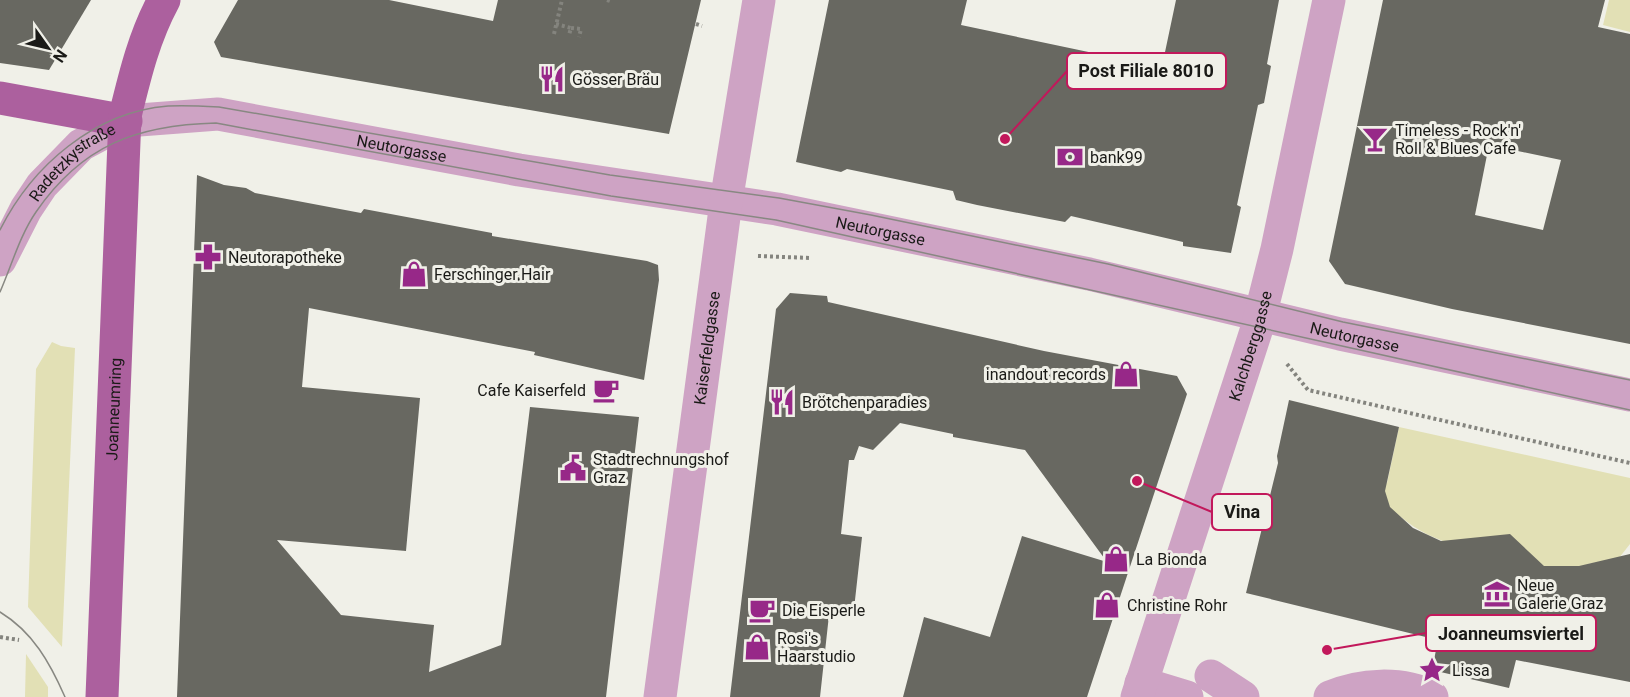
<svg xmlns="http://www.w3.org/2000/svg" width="1630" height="697" font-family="Roboto,sans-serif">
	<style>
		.green { fill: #e2e0b5 }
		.building { fill: #686861; fill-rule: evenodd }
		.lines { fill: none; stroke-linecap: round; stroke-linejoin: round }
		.path { stroke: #84847e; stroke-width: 4; stroke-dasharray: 3 3; stroke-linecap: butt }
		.minor { stroke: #cea3c4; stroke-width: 33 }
		.major { stroke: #ac609e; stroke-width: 33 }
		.tram { stroke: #888882; stroke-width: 1.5 }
		.labels { text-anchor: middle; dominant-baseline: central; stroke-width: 6; stroke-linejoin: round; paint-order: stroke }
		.poi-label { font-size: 16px; fill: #1a1a17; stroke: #f0f0e8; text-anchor: start }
		.street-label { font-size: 16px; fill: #1a1a17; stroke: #f0f0e8 }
		.leader { fill: none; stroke: #c2185b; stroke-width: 2 }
		.callout-dot { fill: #c2185b; stroke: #f0f0e8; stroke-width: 2 }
		.callout { fill: #f0f0e8; stroke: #c2185b; stroke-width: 2 }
		.callout-label { font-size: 18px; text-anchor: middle; font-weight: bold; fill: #1a1a17 }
	</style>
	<rect width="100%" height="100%" fill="#f0f0e8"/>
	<g class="green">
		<polygon points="1609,0 1630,0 1630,32 1603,25"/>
		<polygon points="52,342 61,346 75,348 62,647 28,607 36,369"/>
		<path d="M1399,427L1630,478V544L1619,558L1588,564L1587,567L1557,566L1555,569C1507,557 1438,550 1401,517L1398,519L1388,508L1383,484L1387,483Z"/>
		<polygon points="26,654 48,687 48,697 25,697"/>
	</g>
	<g class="building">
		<polygon points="0,0 91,0 49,70 0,63"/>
		<polygon points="238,0 389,0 493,21 498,0 701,0 669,134 221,57 214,42"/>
		<polygon points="829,0 967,0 961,25 1098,54 1093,76 1157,90 1176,0 1279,0 1267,64 1271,66 1264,103 1258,105 1237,205 1241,207 1231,253 1183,246 1183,242 1071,216 1065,222 977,205 956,200 953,191 847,169 841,172 796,162"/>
		<path d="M1383,0H1605L1598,27L1630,34V344L1452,309L1345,284L1329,261ZM1489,145L1561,160L1543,230L1475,215Z"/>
		<polygon points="197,175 224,185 246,188 255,193 361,213 364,209 492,233 492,236 647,261 658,265 659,280 644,380 534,355 535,352 309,308 302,387 420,398 406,551 277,540 341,615 434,625 429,672 501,645 530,407 639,417 606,697 177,697"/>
		<polygon points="790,293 827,296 828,302 1044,351 1177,376 1187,394 1087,697 903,697 924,617 990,637 1022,536 1107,562 1025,450 953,437 953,434 900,423 873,450 859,446 854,460 849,460 841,534 862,537 853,618 829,615 820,697 730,697 776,309"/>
		<polygon points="1289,400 1399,427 1385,491 1390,507 1413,528 1441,541 1510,534 1544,566 1579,566 1630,554 1630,682 1516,660 1509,688 1432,670 1438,640 1246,593 1278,463 1277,456"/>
	</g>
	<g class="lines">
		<g class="path">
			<polyline points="607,0 610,1"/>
			<polyline points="556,24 571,28 569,35"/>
			<polyline points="696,24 702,26"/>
			<polyline points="571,28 581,29 579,37"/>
			<polyline points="554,34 562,0"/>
			<polyline points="758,256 811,258"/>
			<polyline points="1287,364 1308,390 1630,463"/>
			<polyline points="0,637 19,640"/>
		</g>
		<g class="minor">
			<path id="s1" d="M0,260L26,209L42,185L81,145L126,121L218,114L519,170L777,209L1089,274L1340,334L1630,395"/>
			<polyline points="1211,676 1243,697"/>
			<polyline points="1141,683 1187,697"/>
			<path id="s2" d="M660,697L726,202L759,0"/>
			<path id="s3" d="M1137,697L1257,328L1277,249L1329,0"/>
			<path d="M1330,697C1360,684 1402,681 1432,697"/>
		</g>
		<g class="major">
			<polyline points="0,98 126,121"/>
			<path id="s4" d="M102,697L125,116C135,75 144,37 164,0"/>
		</g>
		<g class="tram">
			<path d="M0,230C32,166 94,112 168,106C185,105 202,106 219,107L610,175L779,198L871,215L1108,264L1343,322L1630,380"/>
			<path d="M0,292C11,267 20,235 36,212C82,145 137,125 216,123L611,196L776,220L1630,410"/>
			<path d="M0,612C33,632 50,663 65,697"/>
		</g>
	</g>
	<defs>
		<g id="restaurant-bare" transform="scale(2.07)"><path d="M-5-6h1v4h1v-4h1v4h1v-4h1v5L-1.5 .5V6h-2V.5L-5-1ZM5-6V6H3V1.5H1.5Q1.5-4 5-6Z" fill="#972888" stroke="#f0f0e8" stroke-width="2.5" paint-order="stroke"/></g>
		<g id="bar-bare" transform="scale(2.07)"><path d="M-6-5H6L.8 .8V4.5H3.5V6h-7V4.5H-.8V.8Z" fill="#972888" stroke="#f0f0e8" stroke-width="2.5" paint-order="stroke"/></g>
		<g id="bank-bare" transform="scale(2.07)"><path d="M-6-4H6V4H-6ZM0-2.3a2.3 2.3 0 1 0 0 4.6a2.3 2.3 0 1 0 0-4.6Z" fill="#972888" stroke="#f0f0e8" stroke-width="2.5" paint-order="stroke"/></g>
		<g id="pharmacy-bare" transform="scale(2.07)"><path d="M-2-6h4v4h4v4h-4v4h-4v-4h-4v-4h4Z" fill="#972888" stroke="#f0f0e8" stroke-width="2.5" paint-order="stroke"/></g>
		<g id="shop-bare" transform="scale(2.07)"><path d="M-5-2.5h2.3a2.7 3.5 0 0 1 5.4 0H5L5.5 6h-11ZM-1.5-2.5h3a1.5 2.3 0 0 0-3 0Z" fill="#972888" stroke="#f0f0e8" stroke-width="2.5" paint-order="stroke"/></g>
		<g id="cafe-bare" transform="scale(2.07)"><path d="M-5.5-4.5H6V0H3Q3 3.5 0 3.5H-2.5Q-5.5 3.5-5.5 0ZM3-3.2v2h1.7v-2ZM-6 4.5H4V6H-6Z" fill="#972888" stroke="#f0f0e8" stroke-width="2.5" paint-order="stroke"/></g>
		<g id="civic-bare" transform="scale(2.07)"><path d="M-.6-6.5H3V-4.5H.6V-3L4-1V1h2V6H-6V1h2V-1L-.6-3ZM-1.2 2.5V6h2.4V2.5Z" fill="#972888" stroke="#f0f0e8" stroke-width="2.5" paint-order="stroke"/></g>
		<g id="museum-bare" transform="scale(2.07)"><path d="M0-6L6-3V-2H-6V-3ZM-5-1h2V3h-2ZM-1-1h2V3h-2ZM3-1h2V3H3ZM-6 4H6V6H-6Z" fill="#972888" stroke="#f0f0e8" stroke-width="2.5" paint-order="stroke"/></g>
		<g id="sight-bare" transform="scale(2.07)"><path d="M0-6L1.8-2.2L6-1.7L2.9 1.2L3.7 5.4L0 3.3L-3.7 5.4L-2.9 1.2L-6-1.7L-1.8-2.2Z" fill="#972888" stroke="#f0f0e8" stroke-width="2.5" paint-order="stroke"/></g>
	</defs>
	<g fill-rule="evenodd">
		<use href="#restaurant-bare" x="552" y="79"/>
		<use href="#bar-bare" x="1375" y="139"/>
		<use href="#bank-bare" x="1070" y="157"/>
		<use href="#pharmacy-bare" x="208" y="257"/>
		<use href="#shop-bare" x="414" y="274"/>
		<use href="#shop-bare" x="1126" y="374"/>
		<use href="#cafe-bare" x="606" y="390"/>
		<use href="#restaurant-bare" x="782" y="402"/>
		<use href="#civic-bare" x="573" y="468"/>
		<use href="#shop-bare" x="1116" y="559"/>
		<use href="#museum-bare" x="1497" y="594"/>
		<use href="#shop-bare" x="1107" y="605"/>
		<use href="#cafe-bare" x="762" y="610"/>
		<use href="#shop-bare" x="757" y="647"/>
		<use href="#sight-bare" x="1432" y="670"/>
	</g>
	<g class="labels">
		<g class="poi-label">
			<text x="572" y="79">Gösser Bräu</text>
			<text x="1395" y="130">Timeless - Rock'n'<tspan x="1395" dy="18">Roll &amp; Blues Cafe</tspan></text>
			<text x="1090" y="157">bank99</text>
			<text x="228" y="257">Neutorapotheke</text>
			<text x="434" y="274">Ferschinger.Hair</text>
			<text x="1106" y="374" text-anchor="end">inandout records</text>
			<text x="586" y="390" text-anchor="end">Cafe Kaiserfeld</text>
			<text x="802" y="402">Brötchenparadies</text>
			<text x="593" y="459">Stadtrechnungshof<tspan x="593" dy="18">Graz</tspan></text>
			<text x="1136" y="559">La Bionda</text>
			<text x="1517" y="585">Neue<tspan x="1517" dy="18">Galerie Graz</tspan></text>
			<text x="1127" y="605">Christine Rohr</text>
			<text x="782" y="610">Die Eisperle</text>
			<text x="777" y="638">Rosi's<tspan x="777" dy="18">Haarstudio</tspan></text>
			<text x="1452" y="670">Lissa</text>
		</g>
		<g class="street-label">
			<text stroke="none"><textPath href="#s1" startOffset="472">Neutorgasse</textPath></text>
			<text stroke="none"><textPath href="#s1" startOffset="124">Radetzkystraße</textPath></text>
			<text stroke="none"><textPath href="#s1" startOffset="958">Neutorgasse</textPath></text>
			<text stroke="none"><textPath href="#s1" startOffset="1444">Neutorgasse</textPath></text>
			<text stroke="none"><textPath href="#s3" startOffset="369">Kalchberggasse</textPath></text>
			<text stroke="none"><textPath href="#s2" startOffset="352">Kaiserfeldgasse</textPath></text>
			<text stroke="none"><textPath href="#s4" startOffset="288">Joanneumring</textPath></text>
		</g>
	</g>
	<path class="leader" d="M1005 139L1067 71M1137 481L1212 512M1327 650L1426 633"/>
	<g class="callout-dot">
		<circle cx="1005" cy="139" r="6"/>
		<circle cx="1137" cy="481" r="6"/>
		<circle cx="1327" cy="650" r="6"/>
	</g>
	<g class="callout">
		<rect x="1067" y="53" width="159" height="36" rx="6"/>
		<rect x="1212" y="494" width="60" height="36" rx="6"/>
		<rect x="1426" y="615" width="170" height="36" rx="6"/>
	</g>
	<g class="callout-label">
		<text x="1146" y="77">Post Filiale 8010</text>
		<text x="1242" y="518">Vina</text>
		<text x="1511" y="640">Joanneumsviertel</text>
	</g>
	<g transform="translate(48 48) rotate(124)" stroke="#f0f0e8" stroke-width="4.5" paint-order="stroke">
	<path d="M0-4.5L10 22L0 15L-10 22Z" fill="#1a1a17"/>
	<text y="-9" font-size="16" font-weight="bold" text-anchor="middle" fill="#1a1a17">N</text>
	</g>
</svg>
